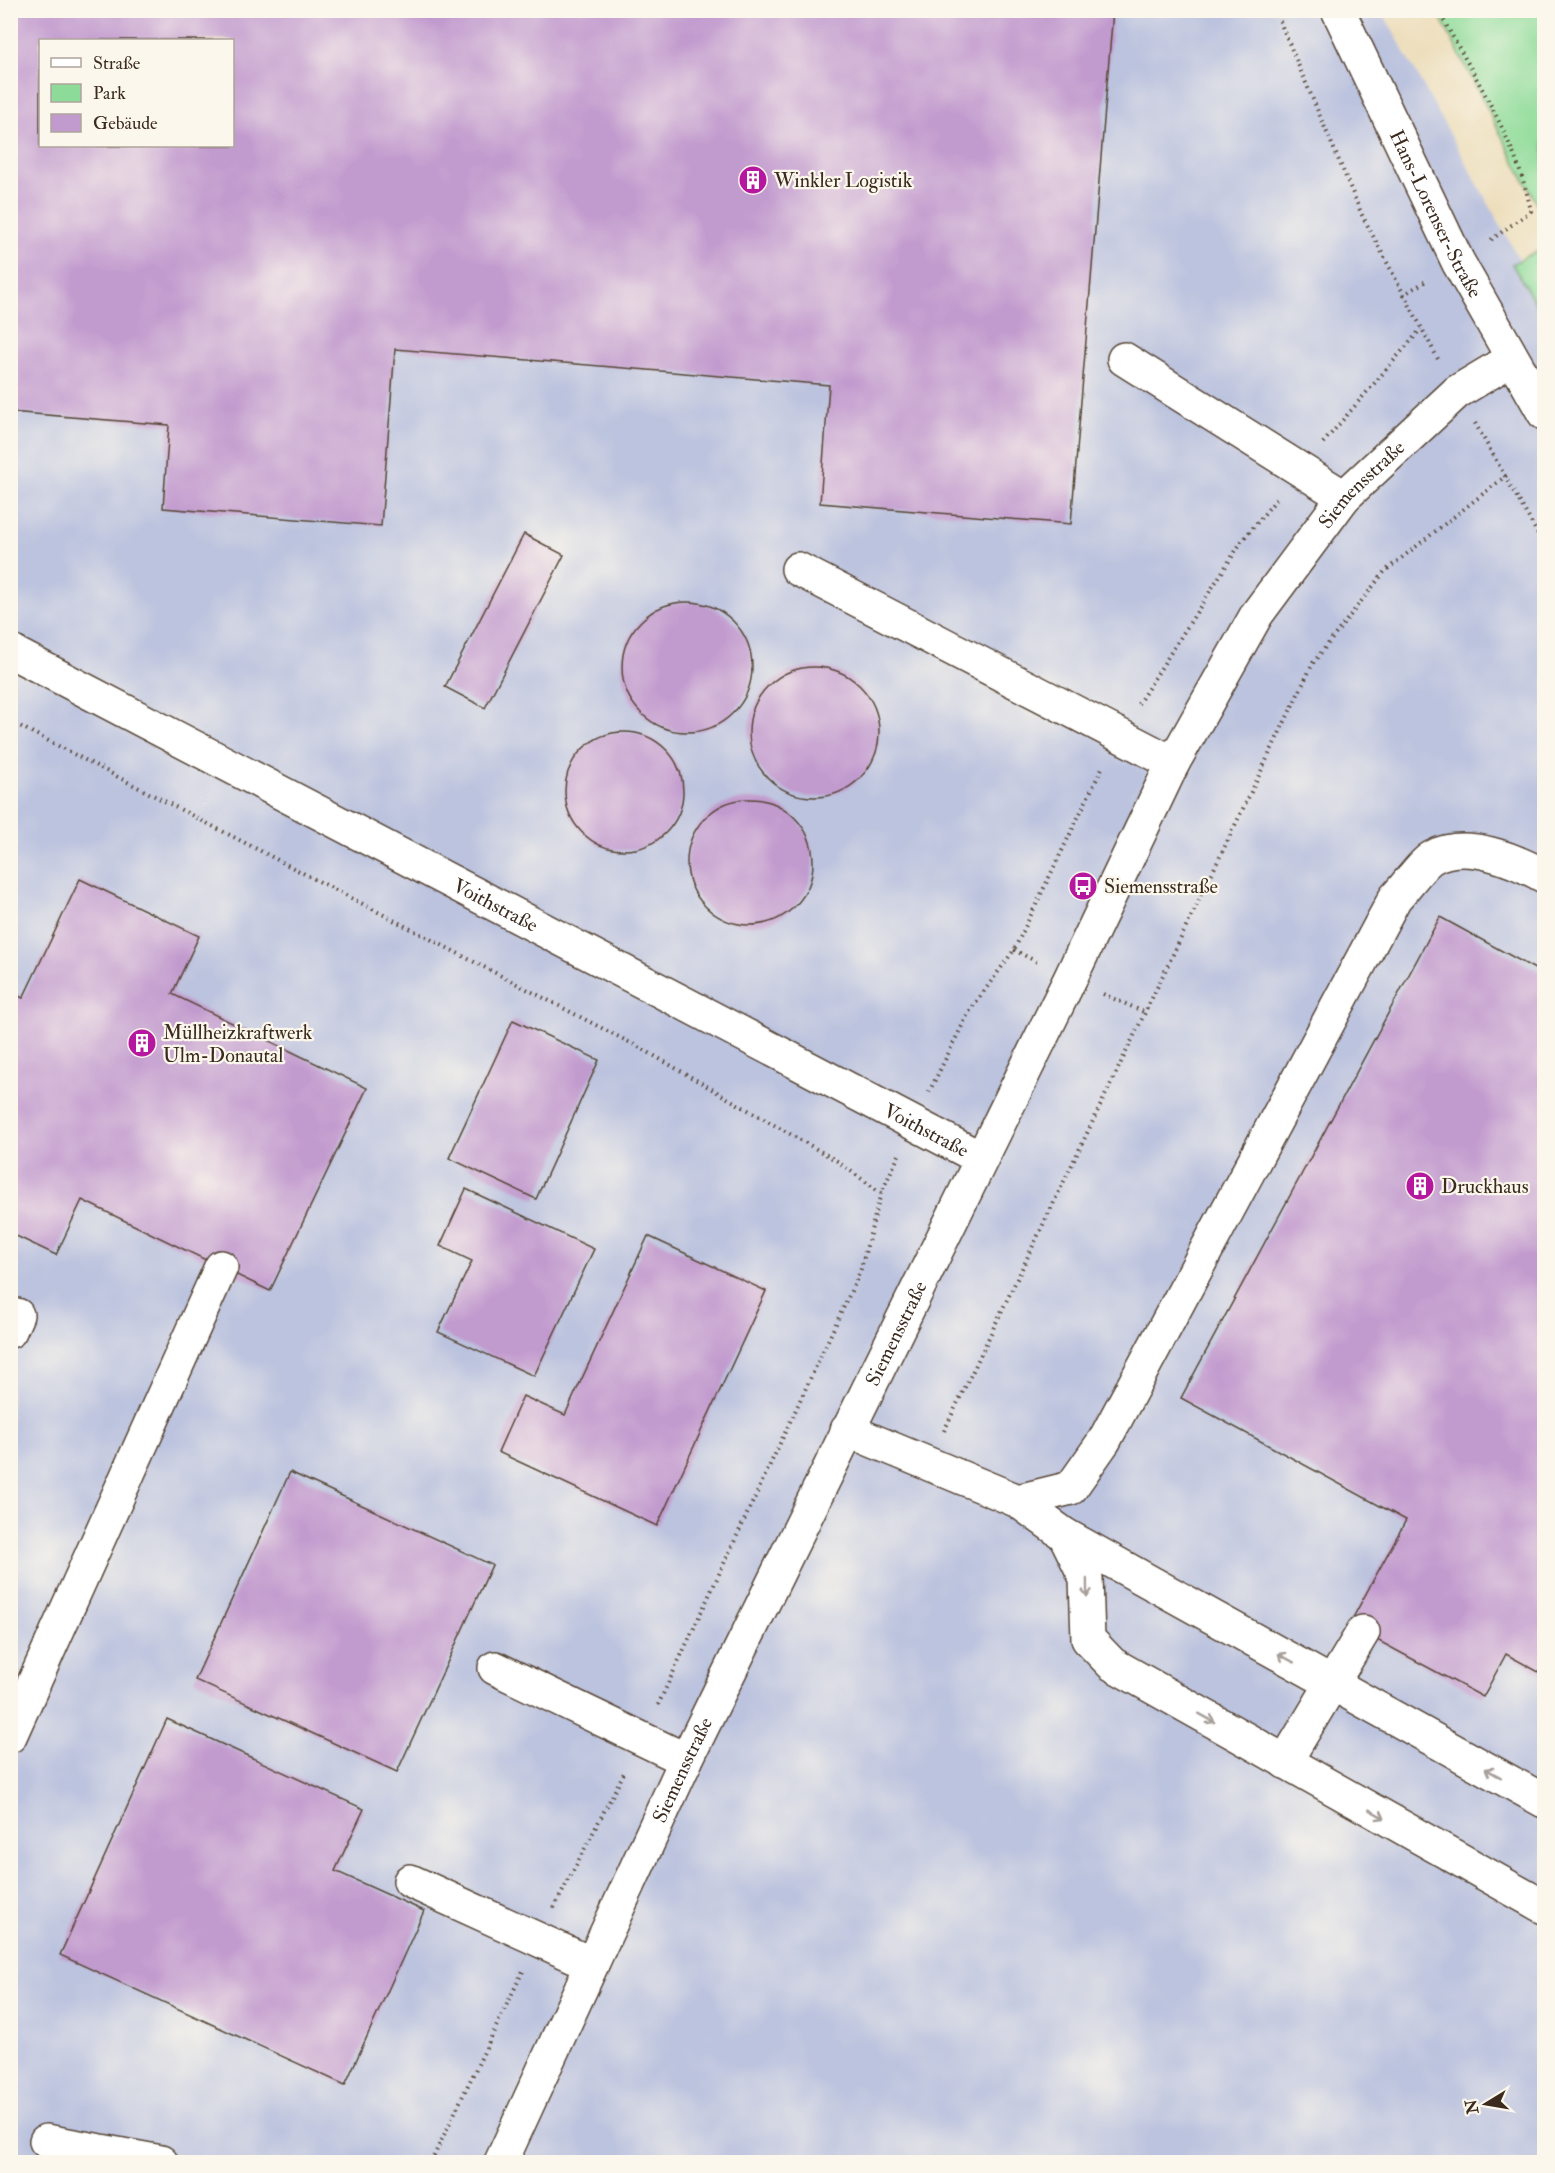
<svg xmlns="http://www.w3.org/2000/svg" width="1555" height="2173" font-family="'IM FELL Double Pica',serif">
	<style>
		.industrial { fill: #bcc3de; fill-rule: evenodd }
		.green { fill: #8ddb98; stroke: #64825b; stroke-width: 1.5 }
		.building { fill: #c19ace; fill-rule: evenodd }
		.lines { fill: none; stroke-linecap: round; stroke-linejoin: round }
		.minor-casing { stroke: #564536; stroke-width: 36 }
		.path { stroke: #564536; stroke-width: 4; stroke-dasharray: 1.5 4.5; stroke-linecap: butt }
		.minor { stroke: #fff; stroke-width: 33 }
		.oneway { stroke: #a79f9a }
		.labels { text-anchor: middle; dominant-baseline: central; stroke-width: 4.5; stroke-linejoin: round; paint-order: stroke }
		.poi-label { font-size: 20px; fill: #3b2a1e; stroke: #fbf7ec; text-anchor: start }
		.street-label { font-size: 20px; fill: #3b2a1e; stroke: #fbf7ec }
	</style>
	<rect width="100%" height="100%" fill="#fbf7ec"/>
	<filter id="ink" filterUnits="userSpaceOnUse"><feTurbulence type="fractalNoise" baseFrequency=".0167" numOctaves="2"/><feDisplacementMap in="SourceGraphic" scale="12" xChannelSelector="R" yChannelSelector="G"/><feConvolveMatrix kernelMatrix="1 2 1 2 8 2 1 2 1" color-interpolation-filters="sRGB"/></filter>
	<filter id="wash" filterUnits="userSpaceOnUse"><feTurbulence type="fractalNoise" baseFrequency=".008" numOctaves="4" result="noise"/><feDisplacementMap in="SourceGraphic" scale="24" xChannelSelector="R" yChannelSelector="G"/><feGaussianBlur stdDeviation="1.35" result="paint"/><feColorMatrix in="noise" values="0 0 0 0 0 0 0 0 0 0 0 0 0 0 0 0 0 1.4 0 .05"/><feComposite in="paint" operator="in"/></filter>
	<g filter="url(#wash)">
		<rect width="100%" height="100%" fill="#eddebc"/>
		<path class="industrial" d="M11,11H1382L1544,304V2162H11ZM40,40H232V146H40Z"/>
		<g class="green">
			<polygon points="1437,11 1544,11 1544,218"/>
			<polygon points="1544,247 1544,318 1512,264"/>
		</g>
		<g id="blocks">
			<g class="building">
				<path d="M10,10H1113L1071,524L820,503L829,385L395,349L381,526L163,508L169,425L10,412ZM40,40H232V146H40Z"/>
				<polygon points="524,534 564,555 485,708 445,687"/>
				<circle cx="687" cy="667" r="65"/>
				<circle cx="814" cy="732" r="65"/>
				<circle cx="624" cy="791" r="59"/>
				<circle cx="750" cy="862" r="63"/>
				<polygon points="80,879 199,936 172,994 367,1088 270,1291 82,1200 56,1255 10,1233 10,992 23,998"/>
				<polygon points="1440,917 1544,974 1544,1675 1506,1654 1483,1697 1349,1625 1406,1520 1181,1398"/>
				<polygon points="513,1020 599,1060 536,1199 449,1158"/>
				<polygon points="466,1189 594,1249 534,1376 438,1332 472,1261 440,1246"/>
				<polygon points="648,1236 766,1291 657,1526 498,1452 523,1396 565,1415"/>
				<polygon points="290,1472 492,1565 397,1772 195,1680"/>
				<polygon points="167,1719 364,1809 335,1871 424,1911 345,2085 60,1955"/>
			</g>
		</g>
	</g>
	<g filter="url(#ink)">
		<use href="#blocks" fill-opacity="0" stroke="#564536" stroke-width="1.5"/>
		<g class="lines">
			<g class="minor-casing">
				<g id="minor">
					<path id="s1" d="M1338,10L1458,262L1544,413"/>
					<polyline points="1124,359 1344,497"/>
					<polyline points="798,569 1173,763"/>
					<path id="s2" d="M10,651L980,1158"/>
					<polyline points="10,1331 17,1315"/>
					<path d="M847,1430L1018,1501L1071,1488L1104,1441L1395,898C1405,888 1422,863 1433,857C1466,839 1515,860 1544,876"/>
					<polyline points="1018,1501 1065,1535 1544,1801"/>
					<polyline points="1065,1535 1086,1578 1088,1639 1112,1664 1544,1907"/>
					<polyline points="495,1668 686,1760"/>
					<polyline points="10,1736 221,1267"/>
					<polyline points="1285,1762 1363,1632"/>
					<polyline points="410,1881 592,1964"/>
					<polyline points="46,2141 161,2162"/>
					<path id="s3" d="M501,2162L686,1760L1070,979L1173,763L1257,614L1344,497L1457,392L1512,359"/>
				</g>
			</g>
			<g class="path">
				<polyline points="1275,10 1362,215 1438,359"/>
				<path d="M1438,10C1473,75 1516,138 1531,211L1488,242"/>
				<polyline points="1403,295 1426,281"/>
				<polyline points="1475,423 1544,545"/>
				<polyline points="1323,443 1421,329"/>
				<polyline points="1138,704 1242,541 1278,497"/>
				<polyline points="10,721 644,1050 837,1161 881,1193"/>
				<polyline points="1014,950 1037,962"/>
				<polyline points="1103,994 1144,1012"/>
				<polyline points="929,1092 969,1012 1014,950 1102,768"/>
				<polyline points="944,1431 1313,663 1385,571 1507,475"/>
				<polyline points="658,1705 860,1272 881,1193 899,1155"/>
				<polyline points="554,1908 625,1771"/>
				<polyline points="431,2162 523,1971"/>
			</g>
			<use href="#minor" class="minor"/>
		</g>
		<defs><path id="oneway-shaft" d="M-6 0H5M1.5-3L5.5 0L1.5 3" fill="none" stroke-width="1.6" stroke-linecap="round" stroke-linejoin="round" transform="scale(1.5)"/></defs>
		<g class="oneway">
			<use href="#oneway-shaft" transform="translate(1087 1588) rotate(89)"/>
			<use href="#oneway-shaft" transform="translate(1286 1658) rotate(-151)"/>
			<use href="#oneway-shaft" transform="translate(1207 1718) rotate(29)"/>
			<use href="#oneway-shaft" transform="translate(1493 1773) rotate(-151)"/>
			<use href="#oneway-shaft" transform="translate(1377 1814) rotate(29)"/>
		</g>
	</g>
	<defs>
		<g id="building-disc" transform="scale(1.5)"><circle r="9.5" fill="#b5179e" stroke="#fbf7ec"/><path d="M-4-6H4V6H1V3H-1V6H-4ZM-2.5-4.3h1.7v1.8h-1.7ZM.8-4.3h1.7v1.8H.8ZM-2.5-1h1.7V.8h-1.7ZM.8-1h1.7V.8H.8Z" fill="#fff"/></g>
		<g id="bus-disc" transform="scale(1.5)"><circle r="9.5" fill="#b5179e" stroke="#fbf7ec"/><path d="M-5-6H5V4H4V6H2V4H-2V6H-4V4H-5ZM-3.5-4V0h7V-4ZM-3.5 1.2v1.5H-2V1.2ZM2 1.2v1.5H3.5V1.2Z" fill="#fff"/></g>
	</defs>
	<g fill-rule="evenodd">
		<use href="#building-disc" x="753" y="180"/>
		<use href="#bus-disc" x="1083" y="886"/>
		<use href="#building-disc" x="142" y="1043"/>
		<use href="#building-disc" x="1420" y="1186"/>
	</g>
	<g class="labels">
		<g class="poi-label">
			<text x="774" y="180">Winkler Logistik</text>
			<text x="1104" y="886">Siemensstraße</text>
			<text x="163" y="1032">Müllheizkraftwerk<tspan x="163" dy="23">Ulm-Donautal</tspan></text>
			<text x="1441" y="1186">Druckhaus</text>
		</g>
		<g class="street-label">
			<text stroke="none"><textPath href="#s1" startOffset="226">Hans-Lorenser-Straße</textPath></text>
			<text stroke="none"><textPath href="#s3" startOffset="1890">Siemensstraße</textPath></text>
			<text stroke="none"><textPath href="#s2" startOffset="548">Voithstraße</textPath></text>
			<text stroke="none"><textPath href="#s2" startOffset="1034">Voithstraße</textPath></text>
			<text stroke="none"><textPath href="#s3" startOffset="918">Siemensstraße</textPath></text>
			<text stroke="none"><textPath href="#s3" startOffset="432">Siemensstraße</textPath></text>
		</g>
	</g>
	<rect width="1555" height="2173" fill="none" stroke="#fbf7ec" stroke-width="36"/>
	<rect x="39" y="39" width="195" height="108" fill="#fbf7ec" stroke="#aea59a" stroke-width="1.5"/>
	<rect x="51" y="58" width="30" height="9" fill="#ffffff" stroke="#aea59a" stroke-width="1.5"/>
	<text x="93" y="69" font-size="18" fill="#3b2a1e">Straße</text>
	<rect x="51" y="84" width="30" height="18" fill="#8ddb98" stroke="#aea59a" stroke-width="1.5"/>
	<text x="93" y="99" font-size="18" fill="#3b2a1e">Park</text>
	<rect x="51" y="114" width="30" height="18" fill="#c19ace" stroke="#aea59a" stroke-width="1.5"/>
	<text x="93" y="129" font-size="18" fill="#3b2a1e">Gebäude</text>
	<g transform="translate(1486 2104) rotate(259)" stroke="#fbf7ec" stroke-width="4.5" paint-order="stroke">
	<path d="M0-4.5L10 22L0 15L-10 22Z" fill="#3b2a1e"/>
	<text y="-9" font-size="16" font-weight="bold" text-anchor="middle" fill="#3b2a1e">N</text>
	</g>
</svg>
